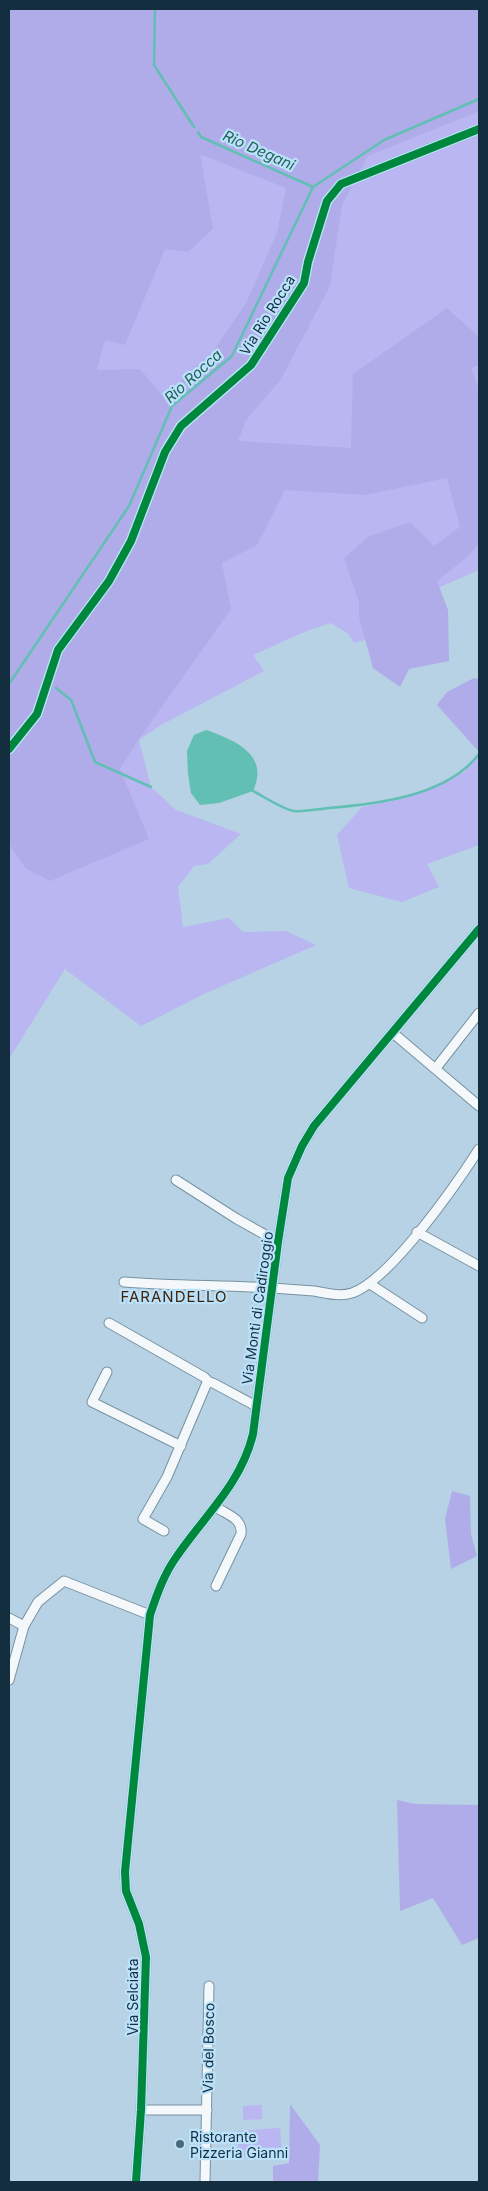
<svg xmlns="http://www.w3.org/2000/svg" width="488" height="2191" font-family="Inter,sans-serif">
	<style>
		.green { fill: #b9b6f1 }
		.forest { fill: #b0acea; fill-rule: evenodd }
		.water { fill: #61bfb3 }
		.lines { fill: none; stroke-linecap: round; stroke-linejoin: round }
		.stream { stroke: #61bfb3; stroke-width: 2.5 }
		.street-casing { stroke: #7892a1; stroke-width: 11 }
		.street { stroke: #f4f8fb; stroke-width: 9 }
		.cycleway-casing { stroke: #bbe2fb; stroke-width: 11 }
		.cycleway { stroke: #00873e; stroke-width: 8 }
		.poi-dot { fill: #4c6879; stroke: #bbe2fb; stroke-width: 2 }
		.labels { text-anchor: middle; dominant-baseline: central; stroke-width: 4.5; stroke-linejoin: round; paint-order: stroke }
		.street-label { font-size: 14px; fill: #132f3f; stroke: #bbe2fb }
		.poi-label { font-size: 14px; fill: #132f3f; stroke: #bbe2fb; text-anchor: start }
		.water-label { font-size: 15px; font-style: italic; fill: #226255; stroke: #bbe2fb }
		.neighbourhood-label { font-size: 15px; letter-spacing: 1px; fill: #412208; stroke: #bbe2fb }
	</style>
	<rect width="100%" height="100%" fill="#b6d2e4"/>
	<g class="green">
		<path d="M9,9H479V570L433,590L367,639L354,643L349,634L331,623C304,630 279,644 253,655L264,671L161,725L139,740L151,787L176,810L241,834L208,864L194,866L178,887L183,927L229,918L243,932L286,931L316,945L206,993L141,1026L65,969L9,1059V844L25,868L120,769L139,739L163,653Z"/>
		<polygon points="479,756 479,845 427,864 439,887 402,902 349,888 337,835 362,807 407,798 464,772"/>
		<polygon points="262,2105 262,2119 243,2120 243,2106"/>
		<polygon points="280,2128 282,2155 239,2157 237,2131"/>
	</g>
	<g class="forest">
		<path d="M9,9H479V111L368,156L342,205L330,286L281,379L246,420L238,441L351,448L353,374L447,308L479,337V365L471,368L477,385L479,386V544L467,557L437,581L448,610L449,661L409,669L400,687L373,668L359,617V602L344,558L368,537L410,522L434,546L460,527L447,478L365,495L285,490L257,545L222,563L231,609L139,739L120,769L149,839L50,881L25,868L9,844ZM200,154L286,188L277,233L246,303L214,350L164,397L140,369L97,370L105,340L125,345L165,249L188,252L213,229Z"/>
		<polygon points="474,678 479,679 479,752 437,705 447,692"/>
		<polygon points="452,1491 470,1496 471,1534 477,1556 451,1569 445,1519"/>
		<polygon points="397,1800 415,1804 479,1805 479,1938 462,1945 433,1898 400,1911"/>
		<polygon points="290,2104 320,2145 318,2182 273,2182 273,2166 289,2163"/>
	</g>
	<path class="water" d="M206,730C234,740 270,754 253,791L219,803L200,805L191,793L188,774L187,751L194,735Z"/>
	<g class="lines">
		<g class="stream">
			<polyline points="155,9 154,65 194,127"/>
			<polyline points="198,132 201,137 313,187"/>
			<polyline points="9,684 129,506 172,406 232,356 313,187 384,140 479,99"/>
			<polyline points="56,688 71,700 95,762 151,787"/>
			<path d="M253,791C263,796 284,810 294,811C305,812 318,809 329,808C378,804 447,796 479,754"/>
		</g>
		<g class="street-casing">
			<g id="street">
				<polyline points="9,749 37,714 58,650 109,581 131,541 165,452 181,426 251,365 304,283 308,262 327,201 341,184 479,129"/>
				<polyline points="393,1033 479,1106"/>
				<polyline points="436,1068 479,1013"/>
				<polyline points="176,1180 237,1219 278,1242"/>
				<polyline points="417,1232 479,1266"/>
				<path d="M124,1282C173,1286 223,1285 272,1288C286,1289 300,1290 314,1291C326,1293 339,1297 352,1293C390,1280 456,1185 479,1149"/>
				<polyline points="370,1284 422,1318"/>
				<polyline points="109,1323 204,1377 209,1382"/>
				<polyline points="107,1372 92,1402 181,1446"/>
				<path d="M216,1507C227,1515 243,1518 241,1534L216,1586"/>
				<polyline points="164,1531 143,1519 167,1477 206,1385 209,1382 213,1383 256,1406"/>
				<polyline points="9,1618 24,1626 38,1602 64,1581 150,1615"/>
				<polyline points="9,1680 24,1626"/>
				<polyline points="141,2110 207,2110"/>
				<path d="M136,2182L141,2110L146,1957L139,1924L126,1891L125,1872L150,1615C157,1594 164,1574 177,1556C205,1515 241,1484 253,1434L278,1242L288,1178L302,1146L314,1126L479,929"/>
				<polyline points="205,2182 209,1986"/>
			</g>
		</g>
		<use href="#street" class="street"/>
		<g class="cycleway-casing">
			<g id="cycleway">
				<polyline points="9,749 37,714 58,650 109,581 131,541 165,452 181,426 251,365 304,283 308,262 327,201 341,184 479,129"/>
				<path d="M136,2182L141,2110L146,1957L139,1924L126,1891L125,1872L150,1615C157,1594 164,1574 177,1556C205,1515 241,1484 253,1434L278,1242L288,1178L302,1146L314,1126L479,929"/>
			</g>
		</g>
		<use href="#cycleway" class="cycleway"/>
	</g>
	<circle class="poi-dot" cx="180" cy="2144" r="5"/>
	<g class="labels">
		<g class="street-label">
			<text transform="translate(267 315) rotate(-58)">Via Rio Rocca</text>
			<text transform="translate(257 1308) rotate(-82)">Via Monti di Cadiroggio</text>
			<text transform="translate(132 1997) rotate(-90)">Via Selciata</text>
			<text transform="translate(208 2048) rotate(-89)">Via del Bosco</text>
		</g>
		<g class="poi-label">
			<text x="190" y="2136">Ristorante<tspan x="190" dy="16">Pizzeria Gianni</tspan></text>
		</g>
		<g class="water-label">
			<text transform="translate(259 150) rotate(24)">Rio Degani</text>
			<text transform="translate(193 376) rotate(-42)">Rio Rocca</text>
		</g>
		<g class="neighbourhood-label">
			<text x="174" y="1296">FARANDELLO</text>
		</g>
	</g>
	<rect width="488" height="2191" fill="none" stroke="#132f3f" stroke-width="20"/>
</svg>
